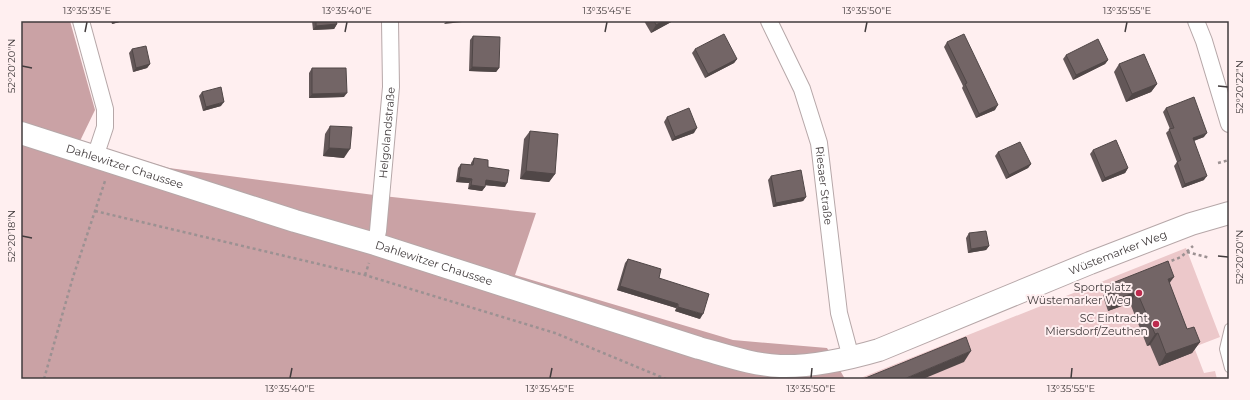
<svg xmlns="http://www.w3.org/2000/svg" width="1250" height="400" font-family="Montserrat,sans-serif">
	<style>
		.green { fill: #ecc8ca }
		.forest { fill: #caa2a5 }
		.lines { fill: none; stroke-linecap: round; stroke-linejoin: round }
		.service-casing { stroke: #b6a7a8; stroke-width: 10 }
		.minor-casing { stroke: #b6a7a8; stroke-width: 18 }
		.secondary-casing { stroke: #b6a7a8; stroke-width: 24 }
		.path { stroke: #9c9192; stroke-width: 2.5; stroke-dasharray: 3 3; stroke-linecap: butt }
		.service { stroke: #fff; stroke-width: 8 }
		.minor { stroke: #fff; stroke-width: 16 }
		.secondary { stroke: #fff; stroke-width: 22 }
		.wall { fill: #635758 }
		.shaded-wall { fill: #504747 }
		.building { fill: #736566; stroke: #504747 }
		.ticks { fill: none; stroke: #413b3c; stroke-width: 1.5 }
		.poi-dot { fill: #bc2b4d; stroke: #ffeff0; stroke-width: 1.5 }
		.labels { text-anchor: middle; dominant-baseline: central; stroke-width: 4; stroke-linejoin: round; paint-order: stroke }
		.street-label { font-size: 11px; fill: #413b3c; stroke: #ffeff0 }
		.poi-label { font-size: 11px; fill: #413b3c; stroke: #ffeff0; text-anchor: end }
		.neatline { fill: none; stroke: #413b3c; stroke-width: 1.5 }
		.ticks-label { font-size: 10px; text-anchor: middle; fill: #413b3c }
	</style>
	<rect width="100%" height="100%" fill="#ffeff0"/>
	<polygon class="green" points="1186,248 1220,337 1194,347 1204,373 1215,371 1217,379 858,379"/>
	<polygon class="forest" points="21,21 70,21 95,110 80,141 169,168 374,195 536,213 515,275 733,340 827,348 845,379 21,379"/>
	<g class="lines">
		<g class="service-casing">
			<polyline id="service" points="1229,328 1224,349 1229,368"/>
		</g>
		<g class="minor-casing">
			<g id="minor">
				<polyline points="81,21 105,109 105,127 95,157"/>
				<path id="s1" d="M769,21L802,89L819,143L839,313L851,358"/>
				<polyline points="1196,21 1204,41 1229,124"/>
				<path id="s2" d="M375,244L378,231L391,87L390,21"/>
			</g>
		</g>
		<g class="secondary-casing">
			<g id="secondary">
				<path id="s3" d="M21,133L295,221L375,244L699,348C725,355 753,365 780,366C813,367 848,359 879,350L1090,263L1191,224L1229,213"/>
			</g>
		</g>
		<g class="path">
			<polyline points="1218,163 1229,160"/>
			<polyline points="95,211 365,275 555,333 666,379"/>
			<polyline points="1187,252 1210,258"/>
			<polyline points="1166,263 1181,257 1193,246"/>
			<polyline points="365,275 369,263"/>
			<polyline points="44,379 73,277 105,181"/>
		</g>
		<use href="#service" class="service"/>
		<use href="#minor" class="minor"/>
		<use href="#secondary" class="secondary"/>
	</g>
	<g class="wall">
		<polygon points="111,21 123,21 112,24"/>
		<polygon points="312,21 336,21 337,24 334,29 313,30"/>
		<polygon points="644,21 673,21 651,33"/>
		<polygon points="473,36 499,68 496,72 469,71 470,40"/>
		<polygon points="947,42 995,110 976,118 962,88 963,86 944,47"/>
		<polygon points="132,49 150,64 147,68 133,72 129,53"/>
		<polygon points="695,49 737,59 734,63 705,78 692,53"/>
		<polygon points="1066,55 1108,60 1105,64 1073,80 1063,59"/>
		<polygon points="1119,64 1157,84 1151,92 1126,102 1114,72"/>
		<polygon points="312,68 344,97 309,98 309,73"/>
		<polygon points="202,92 221,106 203,111 199,96"/>
		<polygon points="1166,108 1204,137 1194,141 1204,180 1182,188 1174,166 1177,162 1166,133 1170,129 1163,112"/>
		<polygon points="667,117 694,133 672,141 664,122"/>
		<polygon points="330,126 344,158 323,156 325,134"/>
		<polygon points="530,131 555,174 549,182 520,179 524,139"/>
		<polygon points="1093,150 1128,168 1125,173 1102,182 1090,154"/>
		<polygon points="998,152 1031,164 1028,168 1006,179 995,156"/>
		<polygon points="474,158 488,167 505,187 485,185 485,187 482,191 468,189 469,183 456,182 458,168 461,164 471,165 471,163"/>
		<polygon points="771,176 806,197 803,201 773,207 768,180"/>
		<polygon points="969,233 989,246 986,250 968,253 966,238"/>
		<polygon points="628,259 659,278 700,319 675,311 676,308 617,290 625,263"/>
		<polygon points="1169,283 1187,329 1200,342 1192,353 1159,366 1150,345 1147,346 1130,303 1108,311 1103,296 1110,284"/>
	</g>
	<g class="shaded-wall">
		<polygon points="114,21 123,21 112,24"/>
		<polygon points="447,21 471,21 444,24"/>
		<polygon points="664,21 673,21 651,33 656,25"/>
		<polygon points="337,24 334,29 313,30 316,26"/>
		<polygon points="737,59 734,63 705,78 708,74"/>
		<polygon points="1108,60 1105,64 1073,80 1076,75"/>
		<polygon points="150,64 147,68 133,72 136,68"/>
		<polygon points="472,67 499,68 496,72 469,71"/>
		<polygon points="1157,84 1151,92 1126,102 1132,94"/>
		<polygon points="347,93 344,97 309,98 312,94"/>
		<polygon points="224,102 221,106 203,111 206,107"/>
		<polygon points="998,105 995,110 976,118 979,114"/>
		<polygon points="697,128 694,133 672,141 675,137"/>
		<polygon points="1207,133 1204,137 1190,142 1193,138"/>
		<polygon points="329,148 350,149 344,158 323,156"/>
		<polygon points="1031,164 1028,168 1006,179 1009,175"/>
		<polygon points="1128,168 1125,173 1102,182 1105,178"/>
		<polygon points="526,171 555,174 549,182 520,179"/>
		<polygon points="1207,176 1204,180 1182,188 1185,184"/>
		<polygon points="459,177 472,179 469,183 456,182"/>
		<polygon points="486,180 507,183 505,187 483,185"/>
		<polygon points="471,185 485,187 482,191 468,189"/>
		<polygon points="806,197 803,201 773,207 776,203"/>
		<polygon points="989,246 986,250 968,253 971,249"/>
		<polygon points="1174,277 1166,288 1168,279"/>
		<polygon points="620,286 678,304 676,308 617,290"/>
		<polygon points="1137,292 1130,303 1108,311 1116,299"/>
		<polygon points="678,307 703,314 700,319 675,311"/>
		<polygon points="1158,333 1150,345 1147,346 1155,334"/>
		<polygon points="1200,342 1192,353 1159,366 1166,354"/>
		<polygon points="971,351 964,362 923,379 904,379"/>
	</g>
	<g class="building">
		<polygon points="316,21 336,21 337,24 316,26"/>
		<polygon points="654,21 664,21 656,25"/>
		<polygon points="724,34 737,59 708,74 695,49"/>
		<polygon points="964,34 998,105 979,114 965,84 967,83 947,42"/>
		<polygon points="473,36 500,37 499,68 472,67"/>
		<polygon points="1098,39 1108,60 1076,75 1066,55"/>
		<polygon points="146,46 150,64 136,68 132,49"/>
		<polygon points="1144,54 1157,84 1132,94 1119,64"/>
		<polygon points="312,68 346,68 347,93 312,94"/>
		<polygon points="221,87 224,102 206,107 202,92"/>
		<polygon points="1194,97 1207,133 1193,138 1207,176 1185,184 1177,162 1181,160 1169,129 1174,128 1166,108"/>
		<polygon points="689,108 697,128 675,137 667,117"/>
		<polygon points="330,126 352,127 350,149 329,148"/>
		<polygon points="530,131 558,134 555,174 526,171"/>
		<polygon points="1116,140 1128,168 1105,178 1093,150"/>
		<polygon points="1020,142 1031,164 1009,175 998,152"/>
		<polygon points="474,158 488,160 488,167 509,170 507,183 486,180 485,187 471,185 472,179 459,177 461,164 473,165"/>
		<polygon points="801,170 806,197 776,203 771,176"/>
		<polygon points="986,231 989,246 971,249 969,233"/>
		<polygon points="628,259 661,269 659,278 709,294 703,314 678,307 678,304 620,286"/>
		<polygon points="1168,261 1174,277 1168,279 1187,329 1194,327 1200,342 1166,354 1158,333 1155,334 1137,292 1116,299 1110,284"/>
		<polygon points="966,337 971,351 904,379 863,379"/>
	</g>
	<path class="ticks" d="M85,32L87,22M345,32L347,22M605,32L607,22M865,32L867,22M1125,32L1127,22M22,66L32,68M1218,86L1228,87M22,236L32,238M1218,256L1228,257M290,378L292,368M550,378L552,368M811,378L812,368M1071,378L1072,368"/>
	<g class="poi-dot">
		<circle cx="1139" cy="293" r="4"/>
		<circle cx="1156" cy="324" r="4"/>
	</g>
	<g class="labels">
		<g class="street-label">
			<text stroke="none"><textPath href="#s2" startOffset="112">Helgolandstraße</textPath></text>
			<text stroke="none"><textPath href="#s3" startOffset="109">Dahlewitzer Chaussee</textPath></text>
			<text stroke="none"><textPath href="#s1" startOffset="175">Riesaer Straße</textPath></text>
			<text stroke="none"><textPath href="#s3" startOffset="1153">Wüstemarker Weg</textPath></text>
			<text stroke="none"><textPath href="#s3" startOffset="433">Dahlewitzer Chaussee</textPath></text>
		</g>
		<g class="poi-label">
			<text x="1131" y="287">Sportplatz<tspan x="1131" dy="13">Wüstemarker Weg</tspan></text>
			<text x="1148" y="318">SC Eintracht<tspan x="1148" dy="13">Miersdorf/Zeuthen</tspan></text>
		</g>
	</g>
	<rect width="1250" height="400" fill="none" stroke="#ffeff0" stroke-width="44"/>
	<rect x="22" y="22" width="1206" height="356" class="neatline"/>
	<g class="ticks-label">
		<text x="87" y="14">13°35'35"E</text>
		<text x="347" y="14">13°35'40"E</text>
		<text x="607" y="14">13°35'45"E</text>
		<text x="867" y="14">13°35'50"E</text>
		<text x="1127" y="14">13°35'55"E</text>
		<text transform="translate(11 66) rotate(-90)" y="4">52°20'20"N</text>
		<text transform="translate(1239 87) rotate(-90)" y="4">52°20'22"N</text>
		<text transform="translate(11 236) rotate(-90)" y="4">52°20'18"N</text>
		<text transform="translate(1239 257) rotate(-90)" y="4">52°20'20"N</text>
		<text x="290" y="392">13°35'40"E</text>
		<text x="550" y="392">13°35'45"E</text>
		<text x="811" y="392">13°35'50"E</text>
		<text x="1071" y="392">13°35'55"E</text>
	</g>
</svg>
